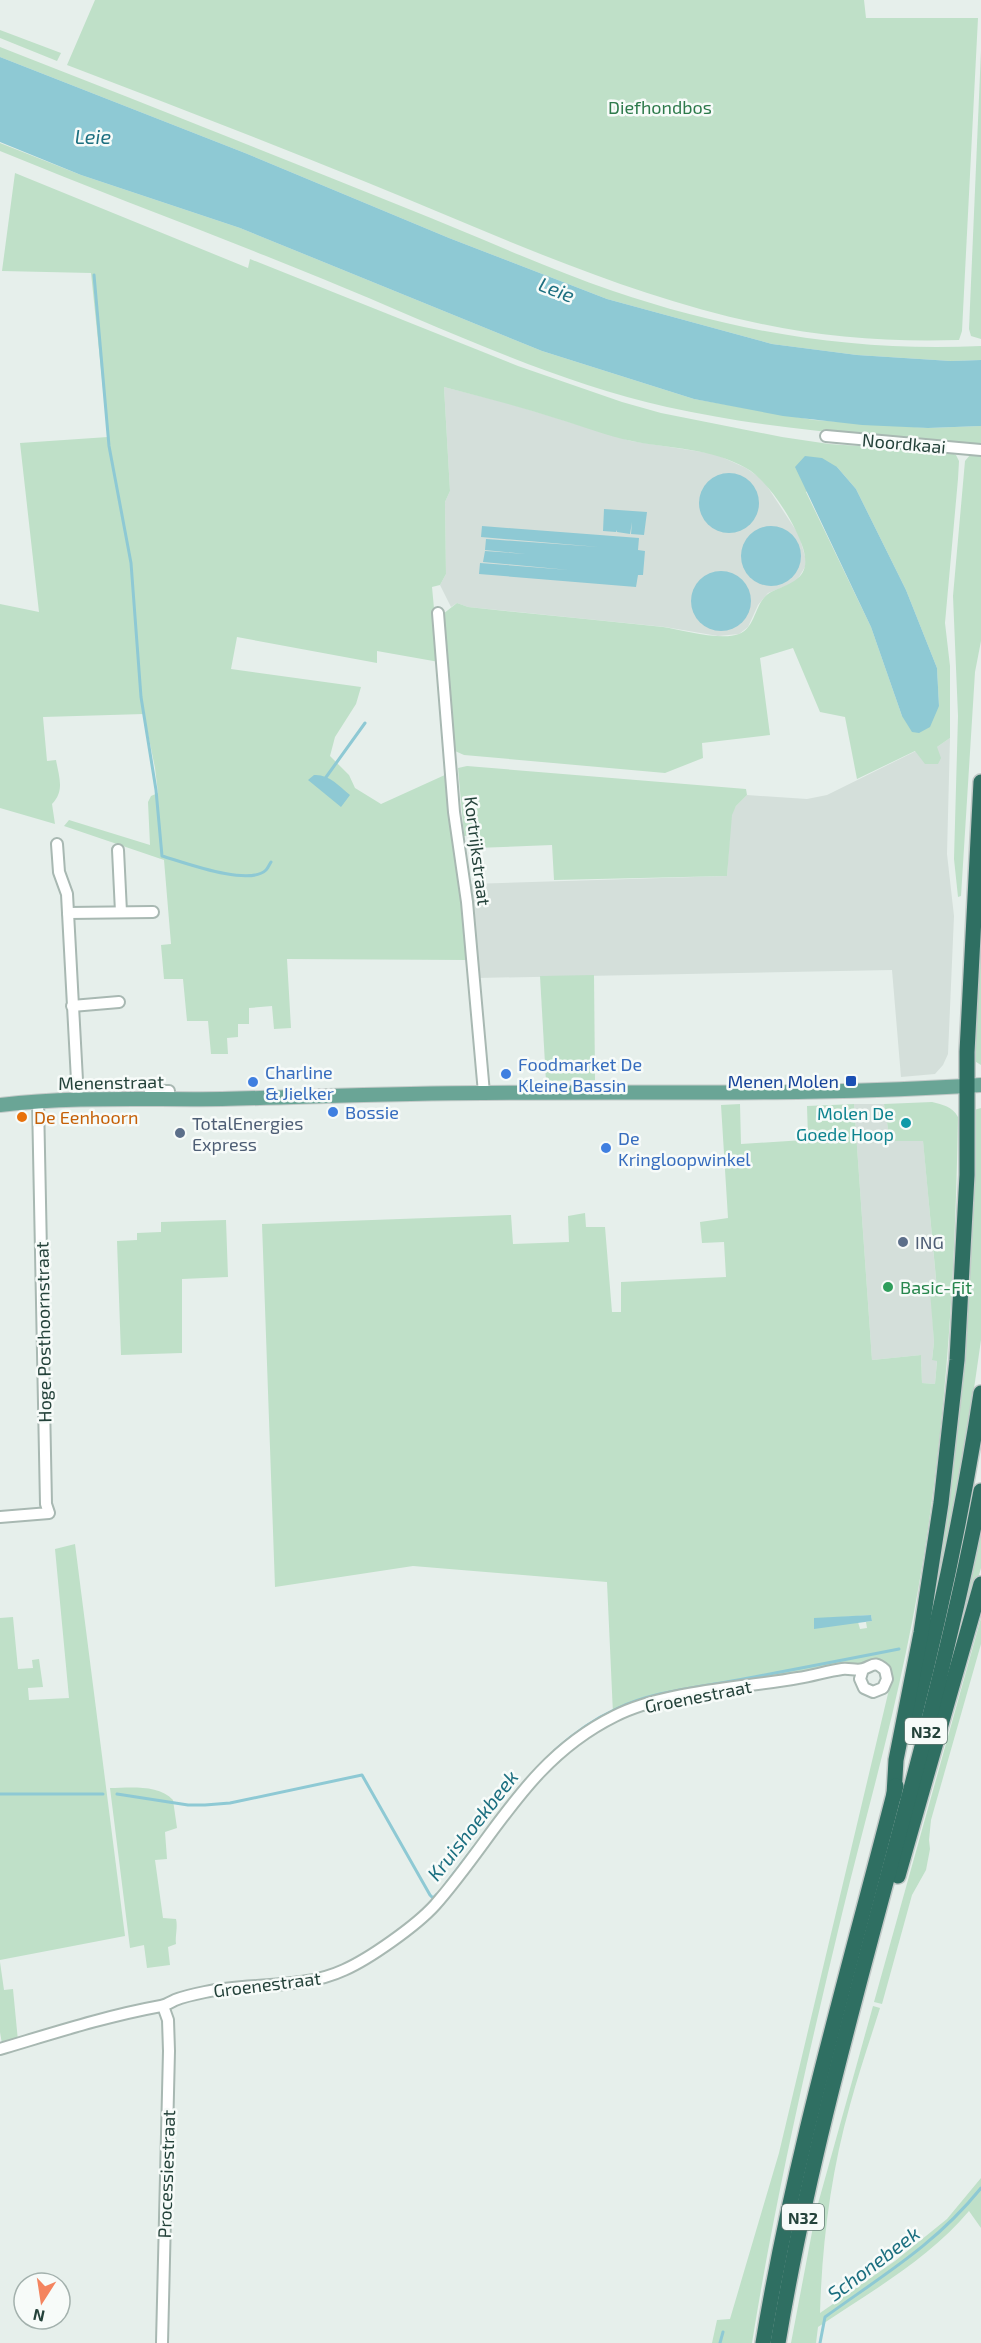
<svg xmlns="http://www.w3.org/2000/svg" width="981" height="2343" font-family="'Exo 2',sans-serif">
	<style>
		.built { fill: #d4dfda }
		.green { fill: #bfe0c8; fill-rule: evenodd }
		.water { fill: #8ec9d4 }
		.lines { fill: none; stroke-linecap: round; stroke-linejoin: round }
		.stream { stroke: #8ec9d4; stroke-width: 3 }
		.minor-casing { stroke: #a8b8b2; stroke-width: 14 }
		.major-casing { stroke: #c2cac8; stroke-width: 16 }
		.highway-casing { stroke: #c2cac8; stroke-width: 18 }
		.minor { stroke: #fff; stroke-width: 10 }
		.major { stroke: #6aa596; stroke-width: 14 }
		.highway { stroke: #2f6f62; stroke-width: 15 }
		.shop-dot { fill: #3f7fe0; stroke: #f7fbf9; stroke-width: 2 }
		.transit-dot { fill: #1a4fb4; stroke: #f7fbf9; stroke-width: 2 }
		.food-dot { fill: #e8710a; stroke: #f7fbf9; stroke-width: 2 }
		.culture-dot { fill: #0f9aa8; stroke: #f7fbf9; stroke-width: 2 }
		.service-dot { fill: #5c6f8a; stroke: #f7fbf9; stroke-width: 2 }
		.leisure-dot { fill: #2e9e5b; stroke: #f7fbf9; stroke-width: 2 }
		.labels { text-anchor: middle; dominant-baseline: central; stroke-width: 5; stroke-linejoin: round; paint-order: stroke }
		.shield { fill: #f7fbf9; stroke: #637a73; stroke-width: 1.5 }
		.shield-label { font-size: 16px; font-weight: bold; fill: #24423a }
		.park-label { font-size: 18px; fill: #2d7a4b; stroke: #f7fbf9 }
		.street-label { font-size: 18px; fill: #24423a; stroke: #f7fbf9 }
		.shop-label { font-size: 18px; fill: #366cbe; stroke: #f7fbf9; text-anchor: start }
		.transit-label { font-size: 18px; fill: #164399; stroke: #f7fbf9; text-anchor: end }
		.culture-label { font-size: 18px; fill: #0d838f; stroke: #f7fbf9; text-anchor: end }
		.food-label { font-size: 18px; fill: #c56008; stroke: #f7fbf9; text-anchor: start }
		.service-label { font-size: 18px; fill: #4e5e75; stroke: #f7fbf9; text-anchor: start }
		.leisure-label { font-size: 18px; fill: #27864d; stroke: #f7fbf9; text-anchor: start }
		.water-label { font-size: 20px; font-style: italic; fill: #1c6f80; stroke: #f7fbf9 }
	</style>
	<rect width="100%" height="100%" fill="#e6efeb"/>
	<g class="built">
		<polygon points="444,387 507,403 631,441 715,454 746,468 763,480 799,535 806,560 805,567 796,582 768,593 758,605 748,627 739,634 718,636 665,627 468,607 457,603 451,607 440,585 446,574 445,502 450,491"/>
		<polygon points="950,738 947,854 954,916 948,1054 943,1065 935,1074 901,1077 892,970 477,978 470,884 727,876 731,815 736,806 747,795 807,799 827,795 916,751 937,747"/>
		<polygon points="854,1104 884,1104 890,1141 923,1140 937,1290 931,1290 934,1342 932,1359 937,1360 935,1384 922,1383 921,1355 872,1360"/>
	</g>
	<g class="green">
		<path d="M95,0H864L866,18H978L962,331L959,340C892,342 823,338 757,323C621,294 494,234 366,182C267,142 167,103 67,65Z"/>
		<polygon points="0,30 61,53 57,61 0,38"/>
		<path d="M0,47C136,100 271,154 406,208C475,235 543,267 613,291C734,332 854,352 981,346V360L951,361L857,355L772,344L607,299L449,238L245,153L0,57Z"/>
		<polygon points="981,51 981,339 971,336 969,329"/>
		<path d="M0,143L81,175L240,228L542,351L694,399L814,420L928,428L981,426V444C876,437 771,430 667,407C551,381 433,324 323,279C216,235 107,195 0,151Z"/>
		<path d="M15,173L248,268L250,259L518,366L622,402L661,413L782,437L829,444L949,452L956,455L959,461L958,479L945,623L950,666V738L937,747L941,758L938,764H925L915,751L857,779L845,717L820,712L793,648L760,658L770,735L702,743L703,758L665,773L464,755L455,751L443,614L457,603L468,607C533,614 598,620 663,627C683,630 720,641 739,634C757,627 754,601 771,592C793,582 812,578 803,548C795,523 769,481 746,468C711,448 671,449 632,441C607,436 582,426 558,419C521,407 483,397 444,387L450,491L445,502L446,574L440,585L432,587L439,662L377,651V663L237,637L231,669L361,687L356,704L335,737L330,756L349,775L355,788L381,804L447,774L468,960L287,959L291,1028L274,1029L272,1006L249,1008V1024H238V1037L227,1038L228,1054H211L208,1021H187L183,979H164L161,945L171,944L164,860L64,826L69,820L150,845L148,802L151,796L158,793L155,768L144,714L43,717L47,761L56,760C59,777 65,791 52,804L55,824L0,808V604L39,612L20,443L108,437L91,273L2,271ZM837,467L856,489L906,590L937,668L939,706L902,716L871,627L806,492Z"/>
		<polygon points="970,455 981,456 981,641 975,672 961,896 958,897 954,859 958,716 953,596 965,461"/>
		<polygon points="467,766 746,789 747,795 736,806 732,815 727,876 554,880 552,845 476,848 475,835 464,836 458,768"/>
		<polygon points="981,897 981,1065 973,1060"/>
		<polygon points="594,975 595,1080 546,1081 540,976"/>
		<path d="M932,1102C943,1105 952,1106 958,1117C955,1295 943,1477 906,1652C888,1740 863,1827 842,1914C808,2056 775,2199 752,2343H712L717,2320L730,2319L779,2153L891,1681L873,1661L613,1714L607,1582L413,1566L275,1587L262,1224L511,1215L513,1244L569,1242L568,1216L585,1213L586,1227H605L612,1312H621V1282L726,1277L724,1242L702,1243L700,1222L728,1218L721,1105L740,1104L741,1144L804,1140L808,1138L807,1106L854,1104L872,1360L921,1355L922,1383L935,1384L937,1361L932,1360L934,1342L930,1291L937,1289L923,1141H890L884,1104ZM871,1615L872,1621L866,1622L867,1628L860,1629L858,1622L814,1619Z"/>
		<polygon points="981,1108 981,1340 962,1472 932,1617 928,1617 974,1110"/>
		<polygon points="226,1220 228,1277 182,1279 182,1353 121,1355 117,1241 137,1240 137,1233 161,1232 161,1222"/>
		<polygon points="981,1533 981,1568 958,1648 955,1648"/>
		<polygon points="75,1544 125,1936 0,1960 0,1618 13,1617 18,1669 33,1668 32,1660 39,1659 43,1687 28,1688 29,1700 69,1698 55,1549"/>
		<polygon points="981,1618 981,1644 931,1820 929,1840 930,1849 926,1870 912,1895 882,2004 874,2002"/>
		<path d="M110,1788C129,1788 158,1784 173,1800L177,1828L165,1832L167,1859L155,1860L163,1918L176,1919C178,1927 175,1936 176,1944L168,1947L170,1965L147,1968L144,1945L130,1948Z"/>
		<polygon points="0,1962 4,1990 13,1989 18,2041 2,2044 0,2032"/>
		<path d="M873,2006L880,2008C870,2040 859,2072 850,2105C831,2172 822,2243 820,2313L895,2261L947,2219L981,2178V2228L969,2211C930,2258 869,2293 818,2327L816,2343H791L816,2211Z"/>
	</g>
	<g class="water">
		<polygon points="0,57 245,153 449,238 607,299 772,344 857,355 951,361 981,360 981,426 928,428 862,425 783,416 694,399 542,351 240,228 81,175 0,142"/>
		<polygon points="805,456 822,458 837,467 856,489 906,590 937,668 939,706 930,727 919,733 912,732 902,716 871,627 795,467"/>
		<circle cx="729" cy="503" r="30"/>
		<polygon points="604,509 647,512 644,535 631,534 632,522 630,534 617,532 617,530 616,532 603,531"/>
		<polygon points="482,526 639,538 638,550 645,551 643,575 638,575 636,587 479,574 480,563 569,570 483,562 485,551 526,554 485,550 486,539 599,547 481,537"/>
		<circle cx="771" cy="556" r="30"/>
		<circle cx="721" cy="601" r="30"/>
		<path d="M314,775C329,774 339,786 350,795L341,807L308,780Z"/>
		<polygon points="871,1615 872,1621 814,1629 814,1618"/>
	</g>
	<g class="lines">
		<g class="stream">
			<path d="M94,275L109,446L131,563L141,697L156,790L162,856C183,862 249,887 266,870C268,868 269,865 271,862"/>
			<polyline points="324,780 365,723"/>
			<path d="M555,1750C573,1734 594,1719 616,1709C651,1692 693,1688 732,1681C787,1671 843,1660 899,1649"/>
			<polyline points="538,1767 548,1757"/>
			<polyline points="0,1794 103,1794"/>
			<polyline points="117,1794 188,1805 205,1805 230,1803 362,1775 430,1895 433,1898 437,1894"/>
			<polyline points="445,1885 474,1847"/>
			<polyline points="720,2343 723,2332"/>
			<path d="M820,2343L825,2317C883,2275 935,2245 981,2188"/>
		</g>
		<g class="minor-casing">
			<g id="minor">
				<polyline points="826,436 981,450"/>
				<polyline points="438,613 454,812 467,902 484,1093"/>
				<polyline points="57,844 59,872 67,894 78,1099"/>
				<polyline points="118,850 121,912"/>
				<polyline points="68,913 153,912"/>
				<polyline points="72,1006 119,1002"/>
				<polygon points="150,1091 169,1091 169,1094 151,1094"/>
				<polyline points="0,1517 49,1513 46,1504 38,1101"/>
				<path d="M0,2049C54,2033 106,2016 161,2006C166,2005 171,2002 175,2000C185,1996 195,1994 205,1992C250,1982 301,1990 344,1970C369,1959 416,1926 435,1905C495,1837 528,1759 615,1716C664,1691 742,1688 798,1678C813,1676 827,1671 842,1669C849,1668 857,1671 863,1669C873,1666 874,1660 885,1670L887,1679L883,1688L873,1692L864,1688L860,1679L863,1669"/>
				<polyline points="162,2343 169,2051 168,2020 163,2006"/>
			</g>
		</g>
		<g class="major-casing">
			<path id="major" d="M0,1105C74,1096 148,1100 222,1099C309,1097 396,1093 483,1093C649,1091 815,1096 981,1085"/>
		</g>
		<g class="highway-casing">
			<g id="highway">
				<path d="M913,1722C941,1613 964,1504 981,1393"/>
				<polyline points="894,1795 896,1760 921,1633 941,1503 957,1360 967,1175 967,1052 981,782"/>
				<polyline points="898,1876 981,1584"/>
				<path d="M763,2343C794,2155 849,1970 896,1786"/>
				<path d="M778,2343C826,2055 926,1777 981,1491"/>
			</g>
		</g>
		<use href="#minor" class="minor"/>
		<use href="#major" class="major"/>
		<use href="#highway" class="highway"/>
	</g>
	<g class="shop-dot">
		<circle cx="506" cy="1074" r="6"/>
		<circle cx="253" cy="1082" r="6"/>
		<circle cx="333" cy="1112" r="6"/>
		<circle cx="606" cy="1148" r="6"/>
	</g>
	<rect class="transit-dot" x="845" y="1075" width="12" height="12" rx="3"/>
	<circle class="food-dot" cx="22" cy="1117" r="6"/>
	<circle class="culture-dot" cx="906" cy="1123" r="6"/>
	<g class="service-dot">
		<circle cx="180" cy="1133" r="6"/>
		<circle cx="903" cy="1242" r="6"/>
	</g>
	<circle class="leisure-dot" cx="888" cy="1287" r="6"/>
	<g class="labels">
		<g class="shield">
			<rect x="905" y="1718" width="42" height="26" rx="4.5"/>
			<rect x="782" y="2204" width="42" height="26" rx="4.5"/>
		</g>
		<g class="shield-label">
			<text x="926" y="1731">N32</text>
			<text x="803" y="2217">N32</text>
		</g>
		<g class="park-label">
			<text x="660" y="107">Diefhondbos</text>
		</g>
		<g class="street-label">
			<text transform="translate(904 443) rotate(5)">Noordkaai</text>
			<text transform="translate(478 851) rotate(83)">Kortrijkstraat</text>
			<text transform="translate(111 1082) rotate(-1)">Menenstraat</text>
			<text transform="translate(43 1332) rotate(-91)">Hoge Posthoornstraat</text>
			<text transform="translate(698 1696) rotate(-11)">Groenestraat</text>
			<text transform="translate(267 1984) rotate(-7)">Groenestraat</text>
			<text transform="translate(166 2174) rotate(-88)">Processiestraat</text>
		</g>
		<g class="shop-label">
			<text x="518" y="1064">Foodmarket De<tspan x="518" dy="21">Kleine Bassin</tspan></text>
			<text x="265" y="1072">Charline<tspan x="265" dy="21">&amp; Jielker</tspan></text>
			<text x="345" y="1112">Bossie</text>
			<text x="618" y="1138">De<tspan x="618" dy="21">Kringloopwinkel</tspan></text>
		</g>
		<g class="transit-label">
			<text x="839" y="1081">Menen Molen</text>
		</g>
		<g class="culture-label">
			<text x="894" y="1113">Molen De<tspan x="894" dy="21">Goede Hoop</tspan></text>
		</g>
		<g class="food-label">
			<text x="34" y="1117">De Eenhoorn</text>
		</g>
		<g class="service-label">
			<text x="192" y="1123">TotalEnergies<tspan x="192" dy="21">Express</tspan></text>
			<text x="915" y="1242">ING</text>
		</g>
		<g class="leisure-label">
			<text x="900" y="1287">Basic-Fit</text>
		</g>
		<g class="water-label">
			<text x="93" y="136">Leie</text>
			<text transform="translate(557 289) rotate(21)">Leie</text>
			<text transform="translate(472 1825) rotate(-52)">Kruishoekbeek</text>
			<text transform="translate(873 2263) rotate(-37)">Schonebeek</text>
		</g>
	</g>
	<g transform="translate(42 2301) rotate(192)"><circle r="28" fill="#f7fbf9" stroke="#a3b1ad" stroke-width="1.5"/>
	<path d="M0-4.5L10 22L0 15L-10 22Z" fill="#f4845f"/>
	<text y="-9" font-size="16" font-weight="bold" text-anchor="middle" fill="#24423a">N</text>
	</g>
</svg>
